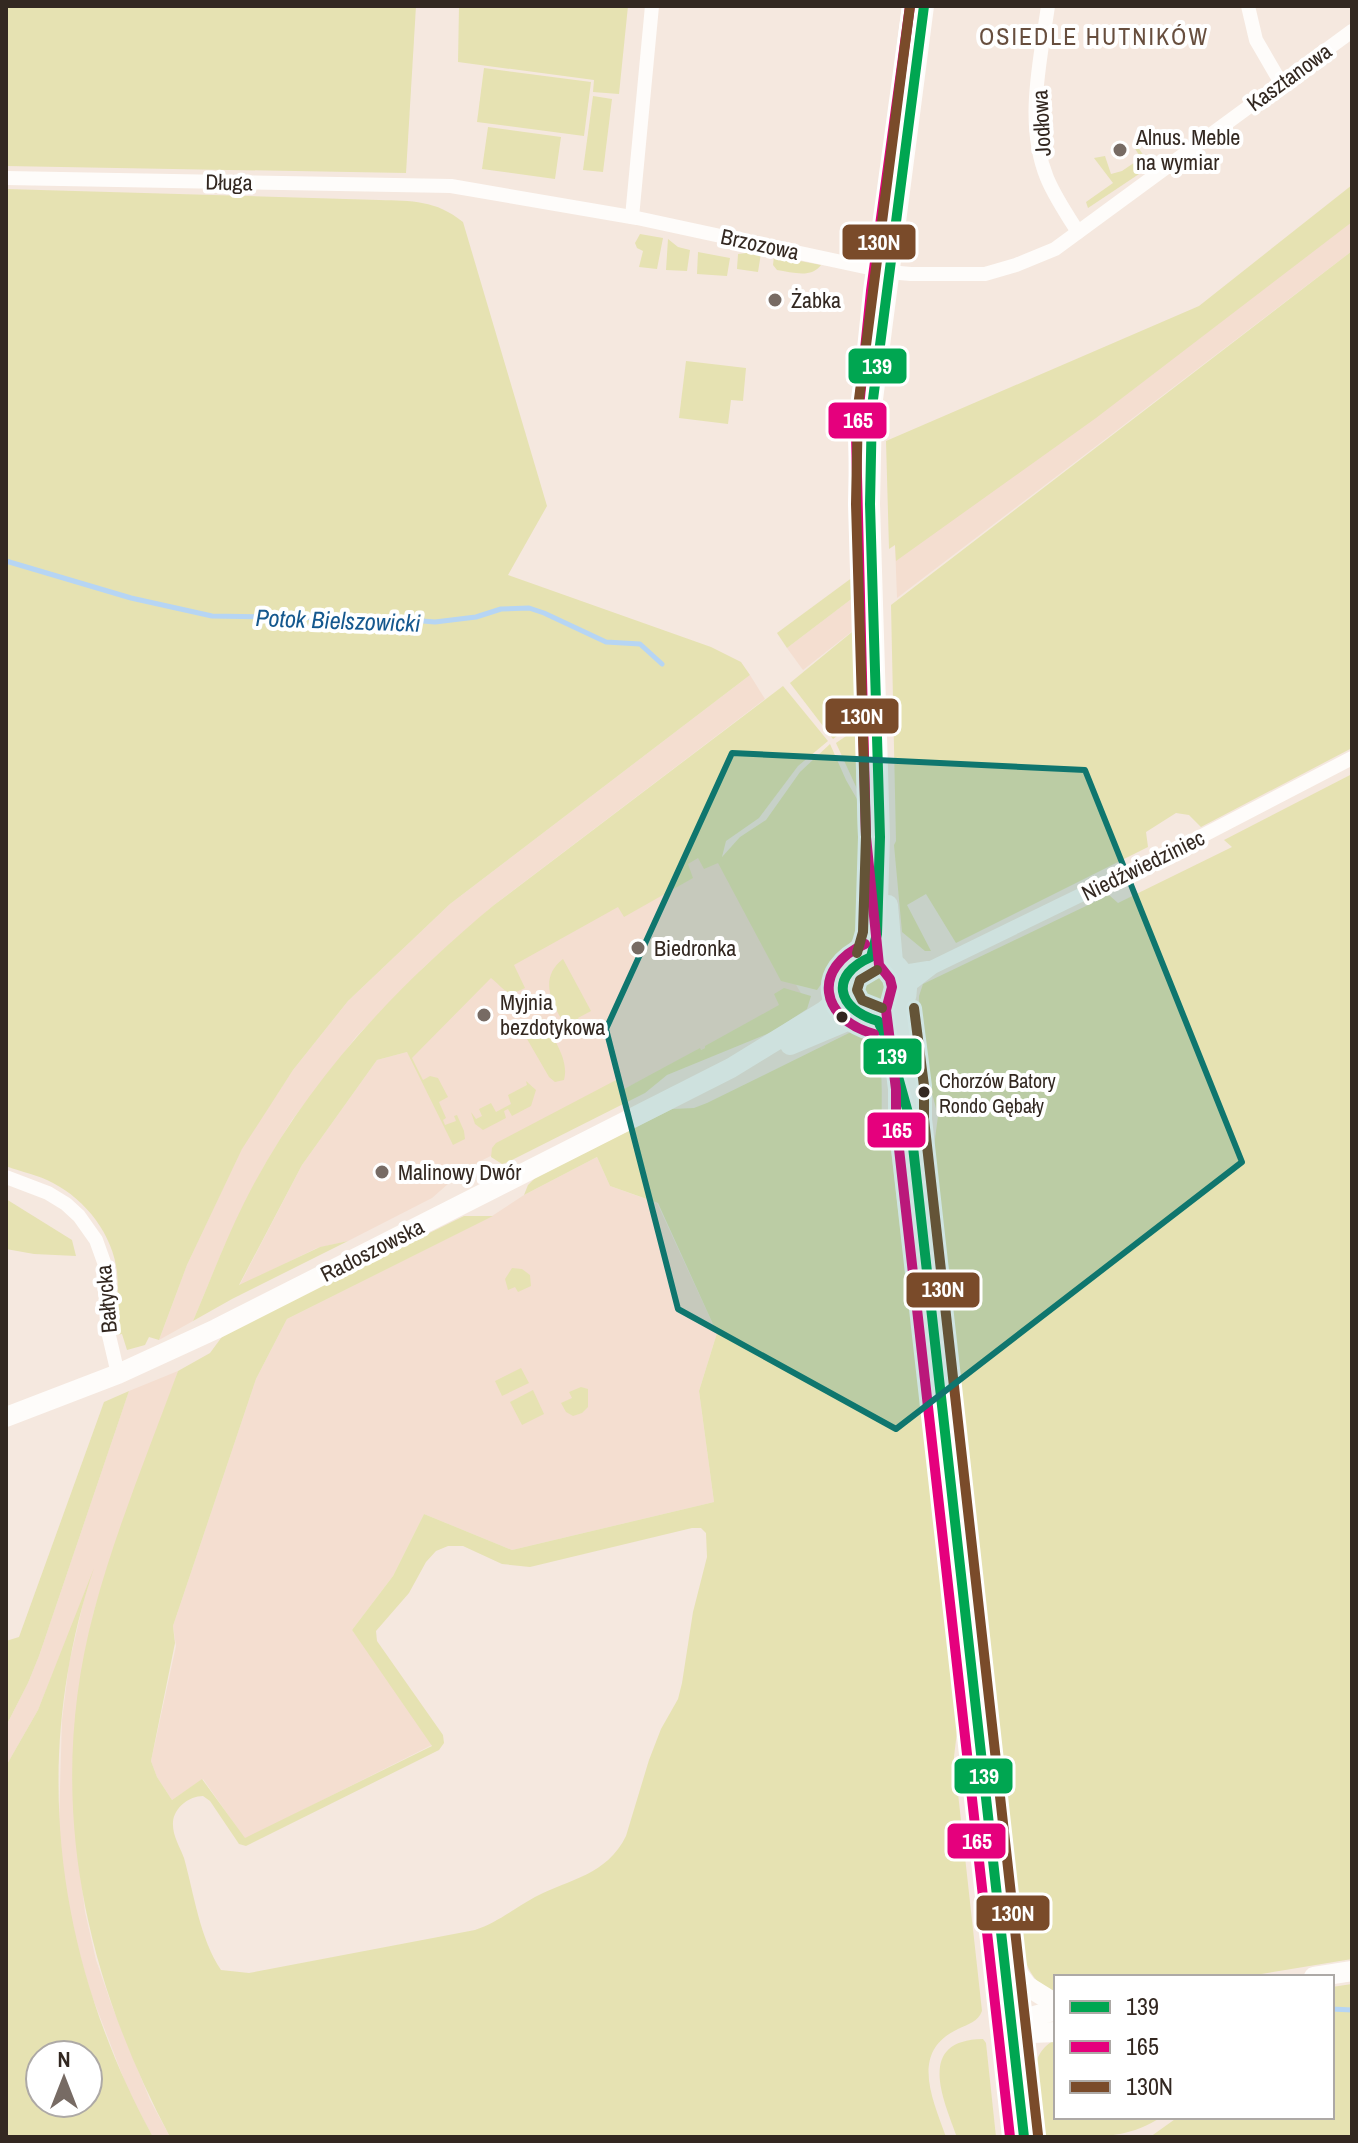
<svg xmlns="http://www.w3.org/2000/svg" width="1358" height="2143" font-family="'Archivo Narrow',sans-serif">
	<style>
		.built { fill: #f4ded0 }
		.green { fill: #e6e2b2; fill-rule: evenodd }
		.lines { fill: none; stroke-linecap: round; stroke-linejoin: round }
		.stream { stroke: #b6d5f4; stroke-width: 5 }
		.street { stroke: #fefcfa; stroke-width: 14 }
		.secondary { stroke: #fefcfa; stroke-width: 20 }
		.bus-1-casing { stroke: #fff; stroke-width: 16 }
		.bus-2-casing { stroke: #fff; stroke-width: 16 }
		.bus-3-casing { stroke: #fff; stroke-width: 16 }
		.bus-1 { stroke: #00a651; stroke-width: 10 }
		.bus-2 { stroke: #e5007d; stroke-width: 10 }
		.bus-3 { stroke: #7a4b2a; stroke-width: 10 }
		.marked { fill: #0f766e; fill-opacity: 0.2; stroke: #0f766e; stroke-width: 6; stroke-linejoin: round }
		.poi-dot { fill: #776b64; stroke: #fff; stroke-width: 3 }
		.bus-dot { fill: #332821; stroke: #fff; stroke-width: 3 }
		.labels { text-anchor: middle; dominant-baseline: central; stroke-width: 8; stroke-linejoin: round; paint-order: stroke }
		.bus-label { font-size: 20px; fill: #332821; stroke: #fff; text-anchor: start }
		.street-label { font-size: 22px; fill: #332821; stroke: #fff }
		.poi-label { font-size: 22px; fill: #332821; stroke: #fff; text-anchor: start }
		.neighbourhood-label { font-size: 24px; letter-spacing: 2px; fill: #674e3e; stroke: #fff }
		.water-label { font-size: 24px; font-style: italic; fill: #15588e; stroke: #fff }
		.line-badge { stroke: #fff; stroke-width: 3 }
		.badge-label { font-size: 22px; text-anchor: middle; font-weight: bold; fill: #fff }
	</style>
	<rect width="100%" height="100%" fill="#f5e8df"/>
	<g class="built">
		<polygon points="1352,207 1352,251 897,598 895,544"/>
		<polygon points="854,597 855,629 803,670 787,648"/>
		<polygon points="750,675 765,699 494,905 425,966 356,1037 292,1120 264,1166 223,1249 193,1321 159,1340 187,1265 243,1146 293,1070 348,1001 450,904"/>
		<polygon points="685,801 804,998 465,1169 432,1198 348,1241 317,1248 239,1286 302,1165 377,1060 407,1052"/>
		<polygon points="597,1157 610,1186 657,1203 717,1333 699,1391 714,1502 512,1550 424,1514 393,1576 352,1630 390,1679 432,1745 245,1839 203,1779 172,1800 157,1777 151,1761 176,1646 173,1626 256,1379 287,1319 492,1216 524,1195"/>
		<polygon points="178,1371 106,1572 94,1611 85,1652 75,1723 74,1820 85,1912 96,1960 112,2006 150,2100 170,2137 153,2137 130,2095 90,1991 73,1930 62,1868 59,1823 62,1720 69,1664 85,1595 38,1710 6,1766 6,1726 28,1683 39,1656 129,1391"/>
	</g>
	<g class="green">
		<polygon points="6,6 416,6 406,173 6,166"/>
		<polygon points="459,6 628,6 619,94 593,92 594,80 458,62"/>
		<polygon points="484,68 591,82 584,136 477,122"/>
		<polygon points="593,96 612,99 603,172 583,170"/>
		<polygon points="488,127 561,137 555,179 482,169"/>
		<polygon points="1135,143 1151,166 1088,208 1086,202 1113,183 1094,158 1105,156 1111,174 1122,171 1141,158 1132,144"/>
		<polygon points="1352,185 1352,222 1096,418 896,561 895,545 889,549 886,441 1199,306"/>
		<path d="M6,189L379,200C412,201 436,200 463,222L547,506L508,575L711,647L741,662L750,675L450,904L348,1001L293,1070L242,1149L187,1265L159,1340L149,1337L145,1345L127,1350L122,1334L117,1335C117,1314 119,1293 117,1272C113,1235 86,1200 53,1183C39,1175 21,1172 6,1166Z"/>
		<polygon points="640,234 663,238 657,269 639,267 643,251 637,248 635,243"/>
		<polygon points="668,239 678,247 690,250 687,271 666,270"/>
		<polygon points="1352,251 1352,748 1201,827 1189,815 1176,813 1146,832 1148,847 956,943 926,894 907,905 931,951 925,951 902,932 894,845 896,841 891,605"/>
		<polygon points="698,252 730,258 727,276 697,274"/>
		<polygon points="755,252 761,253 758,272 737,269 738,254"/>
		<path d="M774,256L821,265C811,279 792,272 777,270L773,265Z"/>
		<polygon points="686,361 746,368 743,401 731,400 728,424 679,418"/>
		<polygon points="853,577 854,597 787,648 777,633"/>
		<polygon points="852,632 858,634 860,719 833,739 790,683"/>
		<path d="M783,686L828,741L798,766L759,818L726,841L722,857L740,837L766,820L800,772L830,744L846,780L861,806L865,922L817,990L781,981L718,863L704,869L698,858L688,864L693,878L624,917L618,907L514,965L525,988C506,998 506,990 491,978L412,1058L423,1080L430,1076L438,1078L448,1097L439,1102L446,1118L443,1120L445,1125L456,1121L454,1116L457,1115L464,1131L465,1139L453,1145L407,1052L377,1060L302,1165L239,1285L320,1247L348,1241L232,1299L193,1321C210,1281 225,1241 244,1203C303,1085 393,989 494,905Z"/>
		<polygon points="862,725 863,802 836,743"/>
		<path d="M1352,774V1959L1243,1977H1056V1992C1024,1982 1022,1949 1017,1921L931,1169L938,1116L918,1040L919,996L923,984L1109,895L1118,903L1228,849L1232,847L1224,840Z"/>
		<path d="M870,941C863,953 854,957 846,966C836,978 838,990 825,1003C822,988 855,945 870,941Z"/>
		<path d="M563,959L591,1011L578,1018L584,1029L575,1031L567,1028C553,1006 537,979 563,959Z"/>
		<circle cx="875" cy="989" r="17"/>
		<polygon points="784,988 811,996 807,1009 772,1032 667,1075 645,1093 508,1162 502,1164 491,1157 492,1148 496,1143 618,1079 624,1089 700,1048 701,1050 705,1048 705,1046 779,1005 774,994"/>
		<path d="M540,1015C550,1034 570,1058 564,1080L555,1082L549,1077L523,1032L525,1024Z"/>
		<path d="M849,1033C890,1027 880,1092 882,1117C884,1128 888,1139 891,1149L958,1723L954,1757L982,2011C978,2022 968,2024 958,2029C909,2052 933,2099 946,2137H170C82,1971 45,1795 94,1611C116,1529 149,1450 178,1371L210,1353L224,1334L464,1216H493L287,1319L256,1379L173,1626L175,1643L151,1761L157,1777L172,1800L202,1779L245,1838L432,1746L352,1630L393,1576L424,1514L512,1550L714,1502L699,1391L717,1333L658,1203L610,1186L597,1157L524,1195L528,1185L535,1178L672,1109L694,1108L707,1103ZM692,1528H701L706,1533L707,1557L693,1612L682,1683L678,1699L661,1729L649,1760L626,1836C607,1875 570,1879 535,1897C515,1908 497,1923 475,1930L249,1973L221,1970C200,1939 194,1894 184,1858C180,1847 172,1835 173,1822C174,1808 189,1796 203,1796L210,1801L239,1844L246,1846L439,1750L444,1743L443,1735L377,1641L376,1631L409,1593L426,1562L436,1551L448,1546H463L502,1564L530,1567Z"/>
		<polygon points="526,1081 536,1090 531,1106 512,1116 508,1109 504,1111 506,1118 483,1130 475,1124 471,1112 476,1119 482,1116 479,1109 491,1103 496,1112 511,1104 508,1095 527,1085"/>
		<polygon points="6,1199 72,1240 76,1256 34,1254 6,1249"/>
		<polygon points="512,1268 522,1269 530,1275 531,1286 518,1292 515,1287 508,1290 505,1279"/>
		<polygon points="521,1368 529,1383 502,1396 495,1381"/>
		<polygon points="581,1387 588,1389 588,1407 582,1413 573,1416 566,1412 561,1403 572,1398 569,1392"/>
		<polygon points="533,1390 544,1414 522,1425 510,1402"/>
		<polygon points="129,1391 39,1656 28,1683 6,1726 6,1641 19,1637 104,1402"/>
		<path d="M94,1568C29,1761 56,1960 153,2137H6V1766L38,1710ZM40,2055H88V2103H40Z"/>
		<polygon points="1352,1984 1352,2137 1150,2137 1178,2117 1332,2117 1332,1987"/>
		<path d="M983,2039L986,2043L996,2137H957C943,2098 916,2040 983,2039Z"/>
		<path d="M1056,2039V2117H1161C1125,2142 1082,2137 1040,2137C1036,2105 1020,2058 1056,2039Z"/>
	</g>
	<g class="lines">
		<g class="stream">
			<polyline points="6,561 131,598 212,616 398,619 435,622 476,617 501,609 529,608 544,613 606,642 640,644 662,664"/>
			<polyline points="1332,2009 1352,2010"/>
		</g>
		<g class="street">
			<path d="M1048,6C1040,62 1025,124 1047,178C1055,197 1067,215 1078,232"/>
			<polyline points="1248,6 1256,40 1281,83"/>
			<polyline points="6,178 451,186 637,218 888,272 911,274 985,274 1016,265 1055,249 1352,31"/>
			<polyline points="632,217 652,6"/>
			<polyline points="903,972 928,968"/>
			<polyline points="907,987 933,967 1200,837 1352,758"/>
			<polyline points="6,1177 48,1193 66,1204 79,1216 96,1240 105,1265 107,1327 118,1374"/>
		</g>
		<g class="secondary">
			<polyline points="888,905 893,962"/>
			<polyline points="871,957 877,934 880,837 870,504 872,407 924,6"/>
			<circle cx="875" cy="989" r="32"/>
			<polyline points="900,1010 910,1088 910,1120 1024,2137"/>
			<polyline points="878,1021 889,1044 900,1085"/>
			<polyline points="790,1045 859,1016"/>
			<polyline points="6,1417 118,1374 216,1329 731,1068 824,1011 844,994"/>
			<polyline points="1005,1956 1027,1986 1056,2004"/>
			<polyline points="1314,1977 1352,1971"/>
			<polyline points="1011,2027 1024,2019 1056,2010"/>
			<polyline points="1011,2027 1032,2033 1056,2032"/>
		</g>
		<g class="bus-1-casing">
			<path id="bus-1" d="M924,6L872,407L870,504L880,837L877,934L871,957C829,975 836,1009 878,1021L889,1044L910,1120L1024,2137"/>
		</g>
		<g class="bus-2-casing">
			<g id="bus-2">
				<polyline points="910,6 871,291 856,436 866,837 879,965 890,979 892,987 886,1010 896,1089 896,1122 1010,2137"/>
				<path d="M865,944C811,968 820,1019 874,1034"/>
			</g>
		</g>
		<g class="bus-3-casing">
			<g id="bus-3">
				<polyline points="857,953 863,932 866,837 856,504 858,407 910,6"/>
				<polyline points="877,970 860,980 857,990 862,1000 882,1008"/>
				<polyline points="914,1008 924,1086 924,1119 1038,2135"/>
			</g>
		</g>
		<use href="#bus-1" class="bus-1"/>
		<use href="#bus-2" class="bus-2"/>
		<use href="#bus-3" class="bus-3"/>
	</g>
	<path class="marked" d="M732,753L1085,770L1242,1162L896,1429L678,1309L606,1029Z"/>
	<g class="poi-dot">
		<circle cx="1120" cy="150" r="8"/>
		<circle cx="775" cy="300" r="8"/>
		<circle cx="638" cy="948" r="8"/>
		<circle cx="484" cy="1015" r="8"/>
		<circle cx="382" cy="1172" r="8"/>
	</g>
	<g class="bus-dot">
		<circle cx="842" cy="1017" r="7"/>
		<circle cx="924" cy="1092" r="7"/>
	</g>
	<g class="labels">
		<g class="bus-label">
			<text x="939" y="1080">Chorzów Batory<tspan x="939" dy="25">Rondo Gębały</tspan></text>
		</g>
		<g class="street-label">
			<text transform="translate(1289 77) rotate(-36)">Kasztanowa</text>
			<text transform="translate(1041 123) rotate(-93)">Jodłowa</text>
			<text transform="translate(229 182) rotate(1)">Długa</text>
			<text transform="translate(760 244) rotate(12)">Brzozowa</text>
			<text transform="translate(1143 865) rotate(-26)">Niedźwiedziniec</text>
			<text transform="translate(372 1250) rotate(-27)">Radoszowska</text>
			<text transform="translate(106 1299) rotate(-95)">Bałtycka</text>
		</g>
		<g class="poi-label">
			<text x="1136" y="137">Alnus. Meble<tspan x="1136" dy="25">na wymiar</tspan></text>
			<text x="791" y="300">Żabka</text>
			<text x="654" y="948">Biedronka</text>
			<text x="500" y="1002">Myjnia<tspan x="500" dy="25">bezdotykowa</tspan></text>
			<text x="398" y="1172">Malinowy Dwór</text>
		</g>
		<g class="neighbourhood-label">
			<text x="1094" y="36">OSIEDLE HUTNIKÓW</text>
		</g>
		<g class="water-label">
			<text transform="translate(338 620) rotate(2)">Potok Bielszowicki</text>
		</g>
	</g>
	<g class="line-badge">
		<rect x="841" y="223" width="76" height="38" rx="8" fill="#7a4b2a"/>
		<rect x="847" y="347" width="61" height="38" rx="8" fill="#00a651"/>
		<rect x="827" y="401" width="61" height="39" rx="8" fill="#e5007d"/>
		<rect x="824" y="697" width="76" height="38" rx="8" fill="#7a4b2a"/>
		<rect x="862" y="1037" width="61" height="39" rx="8" fill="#00a651"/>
		<rect x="866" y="1111" width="61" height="38" rx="8" fill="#e5007d"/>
		<rect x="905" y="1271" width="76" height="38" rx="8" fill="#7a4b2a"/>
		<rect x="953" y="1757" width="61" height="38" rx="8" fill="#00a651"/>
		<rect x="946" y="1822" width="61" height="38" rx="8" fill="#e5007d"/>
		<rect x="975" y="1894" width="76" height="38" rx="8" fill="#7a4b2a"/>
	</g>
	<g class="badge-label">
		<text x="879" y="250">130N</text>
		<text x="877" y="374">139</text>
		<text x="858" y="428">165</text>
		<text x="862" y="724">130N</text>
		<text x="892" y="1064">139</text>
		<text x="897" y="1138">165</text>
		<text x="943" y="1297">130N</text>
		<text x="984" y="1784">139</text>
		<text x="977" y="1849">165</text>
		<text x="1013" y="1921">130N</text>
	</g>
	<rect width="1358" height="2143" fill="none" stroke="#332821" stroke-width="16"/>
	<rect x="1054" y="1975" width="280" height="144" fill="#ffffff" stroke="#ada9a6" stroke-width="2"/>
	<rect x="1070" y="2001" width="40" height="12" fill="#00a651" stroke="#ada9a6" stroke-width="2"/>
	<text x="1126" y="2015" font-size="24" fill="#332821">139</text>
	<rect x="1070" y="2041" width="40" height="12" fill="#e5007d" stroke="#ada9a6" stroke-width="2"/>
	<text x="1126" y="2055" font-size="24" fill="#332821">165</text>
	<rect x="1070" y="2081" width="40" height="12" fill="#7a4b2a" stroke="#ada9a6" stroke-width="2"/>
	<text x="1126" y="2095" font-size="24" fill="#332821">130N</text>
	<g transform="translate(64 2079)"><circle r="38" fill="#ffffff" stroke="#ada9a6" stroke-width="2"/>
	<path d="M0-6L14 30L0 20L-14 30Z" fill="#776b64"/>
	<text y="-12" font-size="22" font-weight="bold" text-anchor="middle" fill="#332821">N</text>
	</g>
</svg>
